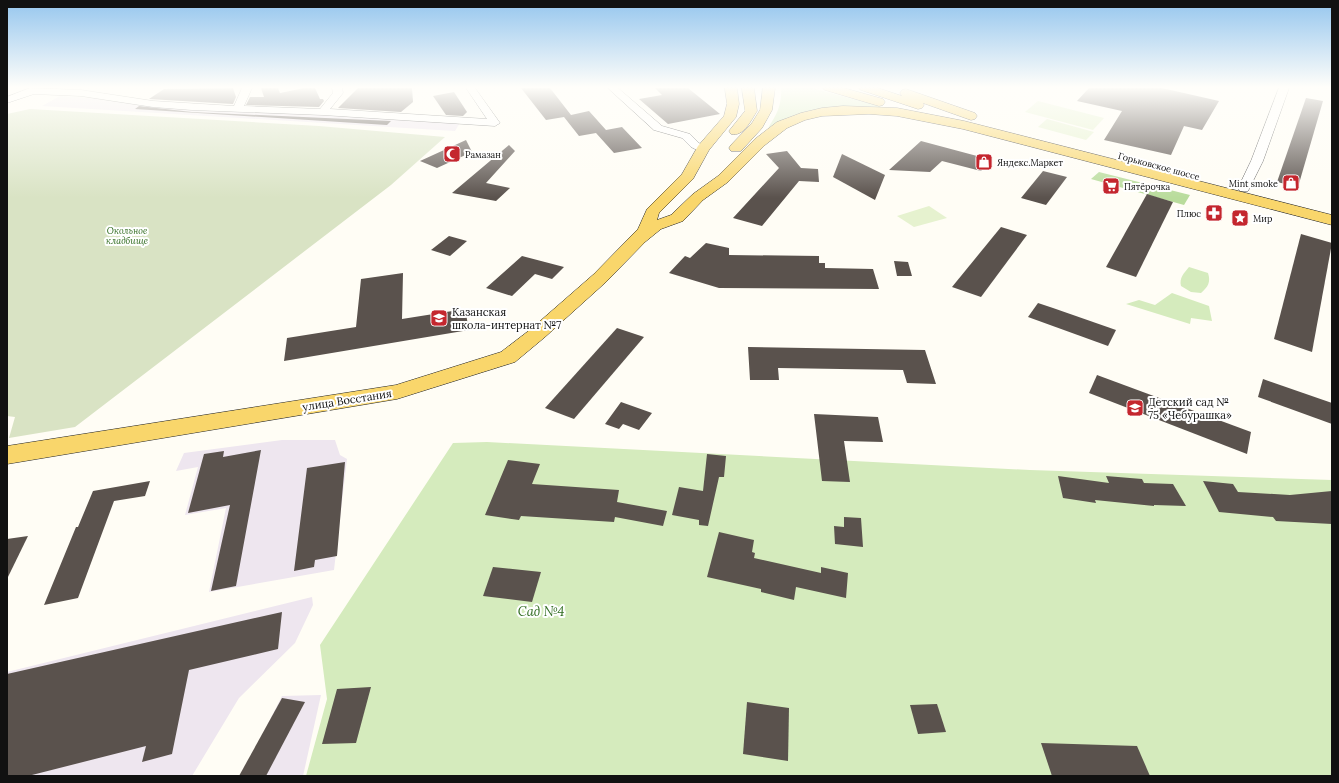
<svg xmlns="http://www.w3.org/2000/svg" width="1339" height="783" font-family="Lora,serif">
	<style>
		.industrial { fill: #eee6ef }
		.green { fill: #d5ebbd }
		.forest { fill: #b9dc9c }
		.cemetery { fill: #d9e3c4 }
		.pitch { fill: #e6f2cf }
		.building { fill: #5a524d }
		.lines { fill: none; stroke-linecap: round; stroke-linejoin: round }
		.minor-casing { stroke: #444; stroke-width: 1 }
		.major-casing { stroke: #222; stroke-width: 1 }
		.minor { fill: #fff; fill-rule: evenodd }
		.major { fill: #f9d66b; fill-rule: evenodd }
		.labels { text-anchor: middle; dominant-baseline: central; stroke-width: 4; stroke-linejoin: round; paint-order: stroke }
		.far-poi-label { font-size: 9px; fill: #111; stroke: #fff; text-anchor: start }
		.far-street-label { font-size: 9px; fill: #111; stroke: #fff }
		.far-park-label { font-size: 9px; font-style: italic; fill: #2f6b1f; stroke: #fff }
		.poi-label { font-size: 11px; fill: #111; stroke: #fff; text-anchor: start }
		.street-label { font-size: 11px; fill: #111; stroke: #fff }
		.near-park-label { font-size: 13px; font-style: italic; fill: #2f6b1f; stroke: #fff }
	</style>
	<rect width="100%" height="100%" fill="#fffdf5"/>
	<g class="industrial">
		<polygon points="60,96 461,121 455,131 42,106"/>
		<polygon points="282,440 335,440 340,455 347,459 334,570 209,592 226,508 185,515 198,467 176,471 184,453"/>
		<polygon points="312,597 313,605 295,643 239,698 192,776 7,776 7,672"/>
		<polygon points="321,695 303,776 241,776 282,696"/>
	</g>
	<g class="green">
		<path d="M781,88H812L890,109C844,107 809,102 768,128C777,114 782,105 781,88Z"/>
		<path d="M1189,267L1208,273C1211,282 1208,287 1201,293L1191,292L1181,286C1179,278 1184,273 1189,267Z"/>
		<polygon points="1172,293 1209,306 1212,321 1191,318 1190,324 1126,304 1139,300 1155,305"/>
		<polygon points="487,442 1030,470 1332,480 1332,776 306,776 327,699 320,645 453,443"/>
	</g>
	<polygon class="forest" points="1099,172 1190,195 1184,205 1091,179"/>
	<polygon class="cemetery" points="30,109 319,126 445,137 391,185 75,427 9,438 15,417 7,416 7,114"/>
	<g class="pitch">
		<polygon points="1038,101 1104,118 1093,130 1025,112"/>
		<polygon points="1047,119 1094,132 1086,140 1038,127"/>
		<polygon points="929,206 947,218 914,227 897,216"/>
	</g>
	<g class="building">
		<polygon points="233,88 236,97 233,104 149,99 164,89"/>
		<polygon points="261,88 278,88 280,93 304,88 315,88 320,99 323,99 324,101 319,107 246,105 250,97 264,97"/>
		<polygon points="358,88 412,88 413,102 401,112 338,108"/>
		<polygon points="521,88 550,88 571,115 589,111 606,130 622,127 642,148 614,153 596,133 579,136 564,117 546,120"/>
		<polygon points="655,88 688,88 720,114 668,124 639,99 662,95"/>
		<polygon points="1089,88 1162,88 1219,101 1202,130 1184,126 1171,155 1104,140 1122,111 1077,101"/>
		<polygon points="454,92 467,112 463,116 446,115 433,96"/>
		<polygon points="1306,98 1323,101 1298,187 1277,182"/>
		<polygon points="139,106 192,112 391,121 387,125 135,109"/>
		<polygon points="466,140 472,152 437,168 420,161"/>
		<polygon points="921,141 992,160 981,171 942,161 930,172 889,170"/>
		<polygon points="509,145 515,151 486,183 510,188 496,201 452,193"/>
		<polygon points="787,151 801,168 818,169 819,182 799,181 762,226 733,218 779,168 766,154"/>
		<polygon points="842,154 885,175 875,200 833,177"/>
		<polygon points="1043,171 1067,177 1046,205 1021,198"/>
		<polygon points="1147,194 1173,202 1136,277 1106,267"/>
		<polygon points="1001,227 1027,235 981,297 952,287"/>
		<polygon points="1301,234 1332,243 1312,352 1274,339"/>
		<polygon points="449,236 467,241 450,256 431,250"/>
		<polygon points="706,243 729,248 729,255 819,256 819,263 825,263 825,268 873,269 879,289 719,288 669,273 685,256 690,258"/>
		<polygon points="522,256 564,267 552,279 535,274 512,296 486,288"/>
		<polygon points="894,261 908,262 912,276 897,276"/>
		<polygon points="403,273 402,319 465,309 469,330 284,361 287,338 356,327 361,279"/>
		<polygon points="1038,303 1053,308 1116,330 1108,346 1028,317"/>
		<polygon points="617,328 644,337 574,419 545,408"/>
		<polygon points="748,347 925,350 936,384 907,383 903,370 778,368 779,380 750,380"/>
		<polygon points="1097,375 1251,432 1247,454 1089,393"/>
		<polygon points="1263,379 1332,403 1332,424 1258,397"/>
		<polygon points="621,402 652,413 639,430 623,424 619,429 605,424"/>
		<polygon points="814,414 878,417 883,442 844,441 850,482 822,481"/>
		<polygon points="261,450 236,586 211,591 230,505 188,513 204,454 224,451 223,457"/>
		<polygon points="707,454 726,456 724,477 719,477 708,526 699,525 699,520 672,515 679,487 703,491"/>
		<polygon points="508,460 540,464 532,484 619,490 617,502 667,511 663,526 615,517 614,522 521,516 519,520 485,515"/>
		<polygon points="345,462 337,556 315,560 314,567 294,571 307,468"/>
		<polygon points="1058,476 1109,483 1106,476 1142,479 1144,483 1173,484 1186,506 1154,505 1154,506 1095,500 1096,503 1063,498"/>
		<polygon points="150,481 145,496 114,501 78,598 44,605 76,527 78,527 93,491"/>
		<polygon points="1203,481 1233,484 1238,492 1290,495 1332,491 1332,524 1276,521 1273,517 1219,512"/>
		<polygon points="844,517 861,518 863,547 835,544 834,526 844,527"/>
		<polygon points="719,532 754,540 752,552 755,553 754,558 821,573 821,567 848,573 846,598 796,587 794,600 761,592 761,589 707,577"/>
		<polygon points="28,536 7,579 7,539"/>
		<polygon points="493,567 541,572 532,602 483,596"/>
		<polygon points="282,612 278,649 189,670 172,754 142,762 146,746 28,776 7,776 7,674"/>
		<polygon points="371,687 356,743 322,744 337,689"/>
		<polygon points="282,698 305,702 266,776 239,776"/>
		<polygon points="747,702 789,708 788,761 743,754"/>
		<polygon points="937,704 946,732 918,734 910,705"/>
		<polygon points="1041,743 1137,746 1150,776 1052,776"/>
	</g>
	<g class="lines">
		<g class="minor-casing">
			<g id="minor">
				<polygon points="30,88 81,90 153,101 234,106 242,88 252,88 244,106 320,109 333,93 332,88 342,88 343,93 330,109 487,119 466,88 475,88 500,123 495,126 323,115 192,110 153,107 81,96 34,94 7,103 7,97"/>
				<polygon points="608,88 618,88 662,126 690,134 699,143 708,149 707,151 699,151 691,147 682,138 654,130"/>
				<polygon points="1279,88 1289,88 1263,161 1248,191 1240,191 1238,188 1251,161"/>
			</g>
		</g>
		<g class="major-casing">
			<g id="major">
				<polygon points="725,88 737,88 739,104 736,117 709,150 693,179 659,213 657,220 671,215 693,194 718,176 755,139 777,122 801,113 822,108 843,106 897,108 964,121 1332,215 1332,225 963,129 897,116 869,114 822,116 805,120 787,128 765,145 728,182 703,200 683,221 661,229 645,242 606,282 545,337 515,362 397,399 7,464 7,446 396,385 501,352 531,329 594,274 638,229 647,209 682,174 698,146 724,116 727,104"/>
				<path d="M742,88H754L757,111C751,120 744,137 731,134L729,131L745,111Z"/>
				<polygon points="763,88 775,88 772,110 762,128 741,151 731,151 729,148 731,145 752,123 760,110"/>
				<polygon points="823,88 844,88 883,99 885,102 883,105 879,106 825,90"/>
				<polygon points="859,88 878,88 911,99 902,96 900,93 902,90 906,89 975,113 977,116 975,119 971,120 923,103 924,105 922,108 918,109 861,90"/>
			</g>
		</g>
		<use href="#minor" class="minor"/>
		<use href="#major" class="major"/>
	</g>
	<linearGradient id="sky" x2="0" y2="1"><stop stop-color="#95c6ee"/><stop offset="0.44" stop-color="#fffefa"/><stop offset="1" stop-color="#fffefa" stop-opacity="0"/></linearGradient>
	<rect width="1339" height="198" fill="url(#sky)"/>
	<defs>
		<g id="mosque-square" transform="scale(0.9)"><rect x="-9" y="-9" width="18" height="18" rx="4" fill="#c4262e" stroke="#fff"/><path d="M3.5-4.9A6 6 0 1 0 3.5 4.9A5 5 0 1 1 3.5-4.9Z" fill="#fff"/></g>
		<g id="shop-square" transform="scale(0.9)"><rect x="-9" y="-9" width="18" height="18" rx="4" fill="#c4262e" stroke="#fff"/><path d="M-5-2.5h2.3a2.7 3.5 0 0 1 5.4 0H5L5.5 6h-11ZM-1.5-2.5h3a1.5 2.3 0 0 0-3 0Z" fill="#fff"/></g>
		<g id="supermarket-square" transform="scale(0.9)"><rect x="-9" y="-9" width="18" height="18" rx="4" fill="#c4262e" stroke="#fff"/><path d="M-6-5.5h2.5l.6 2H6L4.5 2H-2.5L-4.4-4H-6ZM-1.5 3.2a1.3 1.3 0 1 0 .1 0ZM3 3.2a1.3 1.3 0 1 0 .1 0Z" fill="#fff"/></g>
		<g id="pharmacy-square" transform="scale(0.9)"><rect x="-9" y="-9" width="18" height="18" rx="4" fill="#c4262e" stroke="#fff"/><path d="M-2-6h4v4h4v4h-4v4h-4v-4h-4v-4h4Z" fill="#fff"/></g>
		<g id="sight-square" transform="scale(0.9)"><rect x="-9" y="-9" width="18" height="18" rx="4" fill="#c4262e" stroke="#fff"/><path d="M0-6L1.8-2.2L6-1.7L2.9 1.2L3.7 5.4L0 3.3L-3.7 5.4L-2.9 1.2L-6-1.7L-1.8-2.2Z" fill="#fff"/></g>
		<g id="school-square" transform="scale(0.9)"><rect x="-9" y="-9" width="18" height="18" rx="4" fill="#c4262e" stroke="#fff"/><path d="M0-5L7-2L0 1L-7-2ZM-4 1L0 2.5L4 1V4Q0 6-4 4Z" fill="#fff"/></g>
	</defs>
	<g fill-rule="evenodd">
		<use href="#mosque-square" x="452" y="154"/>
		<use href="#shop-square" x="984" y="162"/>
		<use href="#shop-square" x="1291" y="183"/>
		<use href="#supermarket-square" x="1111" y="186"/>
		<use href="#pharmacy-square" x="1214" y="213"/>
		<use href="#sight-square" x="1240" y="218"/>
		<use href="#school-square" x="439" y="318"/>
		<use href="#school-square" x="1135" y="408"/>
	</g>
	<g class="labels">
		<g class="far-poi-label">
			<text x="465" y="154">Рамазан</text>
			<text x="997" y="162">Яндекс.Маркет</text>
			<text x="1278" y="183" text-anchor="end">Mint smoke</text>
			<text x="1124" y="186">Пятёрочка</text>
			<text x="1201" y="213" text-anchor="end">Плюс</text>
			<text x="1253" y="218">Мир</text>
		</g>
		<g class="far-street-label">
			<text transform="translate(1159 166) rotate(15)">Горьковское шоссе</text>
		</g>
		<g class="far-park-label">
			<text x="127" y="230">Окольное<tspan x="127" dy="10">кладбище</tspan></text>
		</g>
		<g class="poi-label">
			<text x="452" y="312">Казанская<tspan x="452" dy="13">школа-интернат №7</tspan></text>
			<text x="1148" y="402">Детский сад №<tspan x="1148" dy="13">75 «Чебурашка»</tspan></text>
		</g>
		<g class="street-label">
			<text transform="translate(347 400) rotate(-9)">улица Восстания</text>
		</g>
		<g class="near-park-label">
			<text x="541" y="611">Сад №4</text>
		</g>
	</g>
	<rect width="1339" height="783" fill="none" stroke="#111111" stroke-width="16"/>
</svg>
